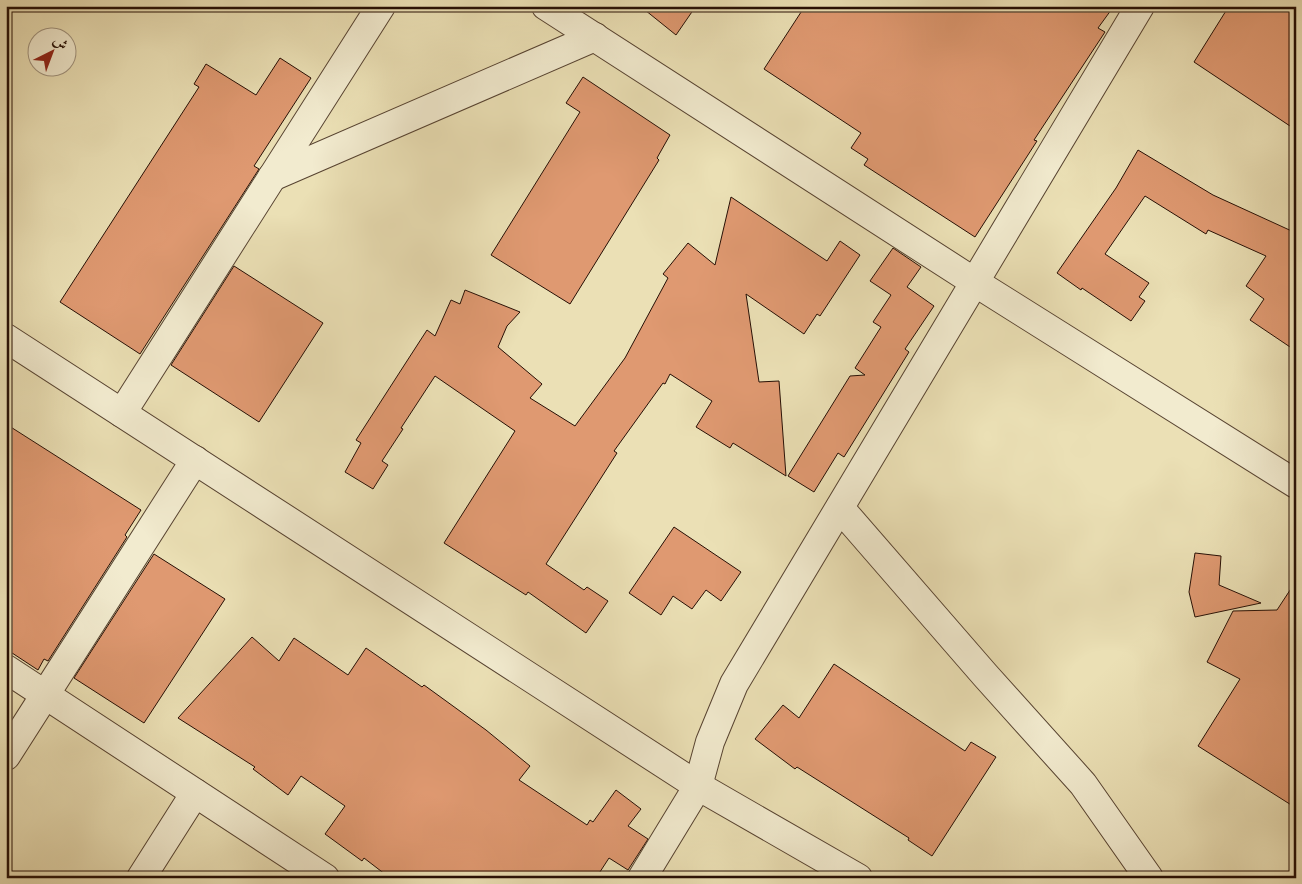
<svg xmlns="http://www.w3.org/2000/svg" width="1302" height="884" font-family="'Libre Caslon Text',Amiri,serif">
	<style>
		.building { fill: #df9971; stroke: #260f05 }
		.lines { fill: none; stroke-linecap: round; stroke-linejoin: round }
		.minor-casing { stroke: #574331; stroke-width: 30 }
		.minor { stroke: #f2ebcf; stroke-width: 28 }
	</style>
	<rect width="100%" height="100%" fill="#ebe0b5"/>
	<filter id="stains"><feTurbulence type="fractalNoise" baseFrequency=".004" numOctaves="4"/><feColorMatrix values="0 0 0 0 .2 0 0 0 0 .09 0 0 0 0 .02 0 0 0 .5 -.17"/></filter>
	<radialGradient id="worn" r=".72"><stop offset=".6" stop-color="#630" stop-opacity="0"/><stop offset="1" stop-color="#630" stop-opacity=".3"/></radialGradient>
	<g class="building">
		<polygon points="640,6 696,6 676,35"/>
		<polygon points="805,6 1114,6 1098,28 1105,32 1034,140 1037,141 975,237 864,165 868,159 851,148 861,133 764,69"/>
		<polygon points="1229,6 1283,6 1296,15 1296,130 1194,62"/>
		<polygon points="280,58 311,78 254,166 259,169 140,354 60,302 199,87 194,84 206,64 256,95"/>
		<polygon points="583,77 670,135 657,158 659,160 570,304 491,255 580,112 566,103"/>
		<polygon points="1138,150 1213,195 1296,233 1296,351 1250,320 1264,299 1246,286 1266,256 1208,230 1206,234 1145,196 1105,254 1149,283 1139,297 1145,301 1131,321 1082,288 1081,290 1057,273 1116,188"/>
		<polygon points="731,197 827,261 840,241 860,255 820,316 817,314 804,334 746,294 759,382 779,381 786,476 733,443 730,448 696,427 712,401 670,374 665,384 663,383 614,451 617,453 546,564 584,590 587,587 608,601 586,633 528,592 526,595 444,543 515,431 435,376 401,428 403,429 382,461 388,465 373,489 345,472 361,443 356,440 405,364 427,330 435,336 451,300 460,304 465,290 520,312 507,326 498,347 542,384 530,398 575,426 625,358 668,278 663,274 688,243 715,265"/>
		<polygon points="893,248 921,267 907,287 934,306 905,349 909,352 844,457 838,453 814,492 788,476 850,376 865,375 855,368 881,327 873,322 891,295 870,281"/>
		<polygon points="234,266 323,323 259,422 171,365"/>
		<polygon points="6,424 141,510 125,535 127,537 48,661 44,659 38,670 6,649"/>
		<polygon points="674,527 741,572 721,601 706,590 692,609 673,596 661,615 629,593"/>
		<polygon points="1195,553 1221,556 1219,585 1261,603 1195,617 1189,592"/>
		<polygon points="154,554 225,599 144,723 74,678"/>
		<polygon points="1296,581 1296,722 1293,721 1296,808 1198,746 1240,679 1207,662 1233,611 1277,610"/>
		<polygon points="252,637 279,661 294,638 348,675 366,648 422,687 424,685 486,730 530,766 519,780 587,825 590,820 593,822 616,790 641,809 628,826 648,839 628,870 609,858 596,878 390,878 364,858 362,861 325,834 345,806 301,776 288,795 253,769 255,767 178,718"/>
		<polygon points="834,664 965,751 971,742 996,757 932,856 908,840 909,838 797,767 795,769 755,739 783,705 799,718"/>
	</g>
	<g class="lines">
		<g class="minor-casing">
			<g id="minor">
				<polyline points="546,6 976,283 1296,484"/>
				<polyline points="272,177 595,37"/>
				<polyline points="6,338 698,786 858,878"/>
				<polyline points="122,413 381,6"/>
				<polyline points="840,508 985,675 1083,784 1149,878"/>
				<polyline points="6,669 325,878"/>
				<polyline points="6,756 195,460"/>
				<polyline points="141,878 195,793"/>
				<polyline points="642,878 698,786 710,742 734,684 1140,6"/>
			</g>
		</g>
		<use href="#minor" class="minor"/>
	</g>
	<rect width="1302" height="884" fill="none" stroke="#ebe0b5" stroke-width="25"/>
	<rect x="8" y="8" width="1287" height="869" fill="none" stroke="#260f05" stroke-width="2.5"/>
	<rect x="12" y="12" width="1277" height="859" fill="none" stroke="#260f05"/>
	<g transform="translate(52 52) rotate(42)"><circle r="24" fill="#f2ebcf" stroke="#a0937e"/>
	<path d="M0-4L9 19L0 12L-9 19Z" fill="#8f2418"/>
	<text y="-8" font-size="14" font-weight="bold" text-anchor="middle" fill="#260f05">ش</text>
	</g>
	<rect width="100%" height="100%" filter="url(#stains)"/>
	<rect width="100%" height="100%" fill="url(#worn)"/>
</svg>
